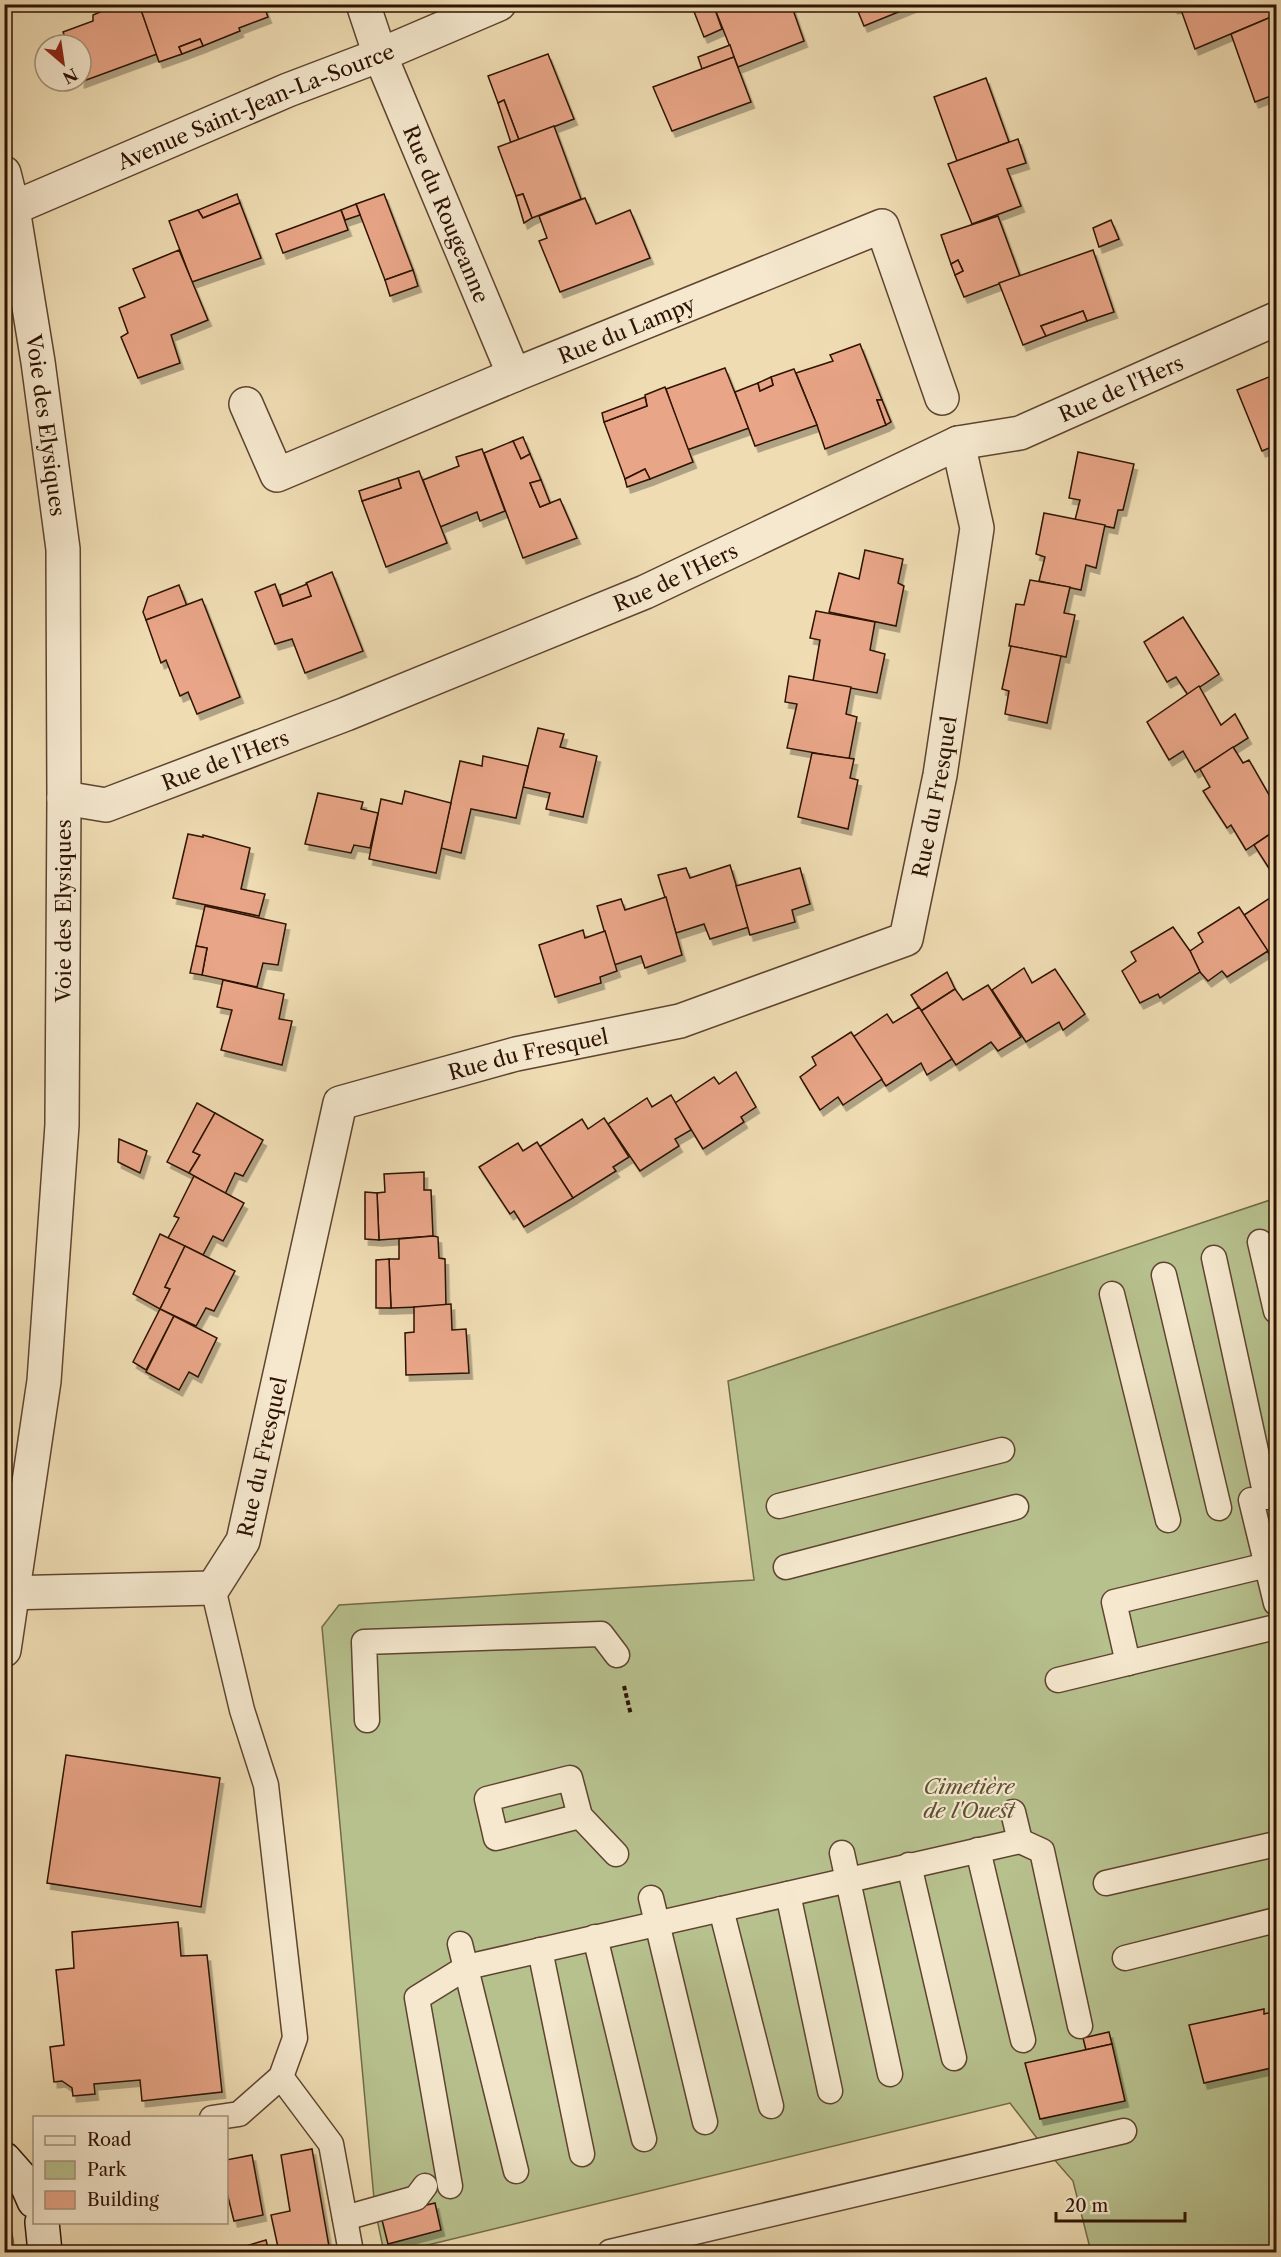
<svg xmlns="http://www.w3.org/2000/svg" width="1281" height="2257" font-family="'Libre Caslon Text',serif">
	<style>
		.green { fill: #b7c18e; stroke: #726a48; stroke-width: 1.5 }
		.building { fill: #e8a587; stroke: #2d1203; stroke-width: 1.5; filter: url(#shadow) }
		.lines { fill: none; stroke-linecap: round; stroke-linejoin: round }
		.service-casing { stroke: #5e442f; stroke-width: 27 }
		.minor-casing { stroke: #5e442f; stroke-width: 36 }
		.tertiary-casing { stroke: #5e442f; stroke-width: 36 }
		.secondary-casing { stroke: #2d1203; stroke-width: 36 }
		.path { stroke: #2d1203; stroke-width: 4; stroke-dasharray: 4.5 3; stroke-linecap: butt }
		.service { stroke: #f5e8ce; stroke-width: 24 }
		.minor { stroke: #f5e8ce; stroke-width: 33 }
		.tertiary { stroke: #f5e8ce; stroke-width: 33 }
		.secondary { stroke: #f5e8ce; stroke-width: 33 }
		.labels { text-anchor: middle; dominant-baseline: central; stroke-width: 4.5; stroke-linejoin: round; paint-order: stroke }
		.street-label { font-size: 21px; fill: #2d1203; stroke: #f5e8ce }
		.park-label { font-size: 21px; font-style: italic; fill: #5d4f34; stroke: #f5e8ce }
	</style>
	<defs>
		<filter id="shadow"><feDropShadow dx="3.5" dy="6" stdDeviation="0" flood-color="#0004"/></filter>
	</defs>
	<rect width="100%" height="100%" fill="#efdcb3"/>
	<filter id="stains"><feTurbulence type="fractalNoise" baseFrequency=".00333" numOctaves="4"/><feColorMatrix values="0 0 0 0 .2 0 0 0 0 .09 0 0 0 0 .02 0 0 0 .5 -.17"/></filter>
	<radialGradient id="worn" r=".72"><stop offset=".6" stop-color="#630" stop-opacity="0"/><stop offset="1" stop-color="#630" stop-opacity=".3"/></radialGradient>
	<g class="green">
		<polygon points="1276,1198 1276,2252 1091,2252 1073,2181 1046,2150 1010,2103 399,2252 384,2252 375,2210 322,1627 339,1605 754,1580 728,1381"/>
		<path d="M4,2210C11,2224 14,2237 14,2252H5Z"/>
	</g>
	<g class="building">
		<polygon points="119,4 139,4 157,54 81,82 81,45 68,45 63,32 93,21 93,15"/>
		<polygon points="139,4 263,4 268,17 239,28 240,31 203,46 200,39 179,47 182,54 159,62"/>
		<polygon points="691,4 713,4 722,29 704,37"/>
		<polygon points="713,4 738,4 740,11 758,4 791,4 804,41 738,67"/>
		<polygon points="738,4 758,4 740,11"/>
		<polygon points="855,4 918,4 864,26"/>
		<polygon points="1173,4 1276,4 1276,15 1195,49 1180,7 1174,8"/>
		<polygon points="1276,15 1276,94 1255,102 1231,34"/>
		<polygon points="200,39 203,46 182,54 179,47"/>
		<polygon points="730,45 734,57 702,69 698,57"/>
		<polygon points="548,54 574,119 519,140 504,100 498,103 488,76"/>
		<polygon points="734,57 751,102 672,131 653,87"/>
		<polygon points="986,78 1009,142 957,161 934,97"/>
		<polygon points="504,100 519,140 511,143 498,103"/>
		<polygon points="554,126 581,199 532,218 523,194 516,196 498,147"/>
		<polygon points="1018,139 1026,163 1007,169 1021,206 972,224 948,164"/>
		<polygon points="237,194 240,203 203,218 198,210"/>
		<polygon points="384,194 413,270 385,280 356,204"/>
		<polygon points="523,194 532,218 524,223 516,196"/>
		<polygon points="585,198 596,224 630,210 650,258 560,292 539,241 547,238 539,216"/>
		<polygon points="240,203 261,258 192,282 169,221 198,210 203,218"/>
		<polygon points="356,204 360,215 345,220 341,210"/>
		<polygon points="341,210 348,230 283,253 276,234"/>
		<polygon points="998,216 1020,276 964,297 955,275 963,271 958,260 951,264 941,235"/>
		<polygon points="1111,220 1119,239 1099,247 1093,228"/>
		<polygon points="179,250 208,320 171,335 180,363 138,378 121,337 128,333 119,308 145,297 133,269"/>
		<polygon points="1093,250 1114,312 1087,321 1083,311 1041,326 1046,336 1023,345 999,283"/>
		<polygon points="958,260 963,271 955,275 951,264"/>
		<polygon points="413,270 418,286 390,296 385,280"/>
		<polygon points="1083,311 1087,321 1046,336 1041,326"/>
		<polygon points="860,344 882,400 877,400 886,425 825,449 817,425 796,373 833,361 830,355"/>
		<polygon points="725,368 749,428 687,450 666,389"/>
		<polygon points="794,369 817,425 755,446 735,392 758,383 760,391 773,385 771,377"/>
		<polygon points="1274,375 1276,382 1276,445 1262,451 1237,390"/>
		<polygon points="771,377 773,385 760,391 758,383"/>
		<polygon points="665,387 693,462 650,479 645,469 625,479 604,422 647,406 645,395"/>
		<polygon points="645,397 647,406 604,422 602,413"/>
		<polygon points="877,400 882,400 891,422 886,425"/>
		<polygon points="523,437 530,454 521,459 513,441"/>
		<polygon points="513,441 521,459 530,454 541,480 530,483 540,507 560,499 577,538 523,558 484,453"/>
		<polygon points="482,449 505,511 480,521 477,512 440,527 423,480 459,466 456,457"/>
		<polygon points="1078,452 1134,464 1123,510 1118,510 1114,528 1075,520 1080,500 1069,498"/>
		<polygon points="645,469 650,479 627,487 625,479"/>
		<polygon points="419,471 447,543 386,567 362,501 401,488 398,478"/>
		<polygon points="398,478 401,488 362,501 359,491"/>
		<polygon points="541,480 550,503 540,507 530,483"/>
		<polygon points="1044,513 1105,525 1096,568 1086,565 1081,590 1039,581 1045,557 1036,554"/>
		<polygon points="865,550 903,559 898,583 904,586 896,626 829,612 839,573 859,579"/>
		<polygon points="332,572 363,651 305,673 292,639 275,644 255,592 275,584 283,606 311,596 306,583"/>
		<polygon points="1030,580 1070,587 1064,613 1075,615 1066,657 1009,646 1016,604 1024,605"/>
		<polygon points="307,584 311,596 283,606 280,595"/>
		<polygon points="179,585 187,606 146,620 143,612 148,597"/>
		<polygon points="202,599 240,697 197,714 188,692 180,696 166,660 161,663 146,620"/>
		<polygon points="816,611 875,622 870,650 885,654 877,693 813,681 820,640 810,638"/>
		<polygon points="1183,617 1219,674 1188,695 1176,677 1167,682 1144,642"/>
		<polygon points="1011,646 1061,656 1047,723 1005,714 1009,691 1002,689"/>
		<polygon points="789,676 851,687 846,714 857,717 849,759 787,748 797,704 785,702"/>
		<polygon points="1199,686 1221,725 1235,714 1248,738 1195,772 1183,751 1169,760 1147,722"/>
		<polygon points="538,728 564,734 560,747 597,756 583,817 546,809 550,793 523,787"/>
		<polygon points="1233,747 1243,763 1249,760 1272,800 1276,796 1276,830 1246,850 1231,825 1227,828 1203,791 1210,787 1200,769"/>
		<polygon points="812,753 854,759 850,778 858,780 848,829 798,817"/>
		<polygon points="483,756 528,766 516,818 471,809 461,853 441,848 460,761 482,766"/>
		<polygon points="405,791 451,803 436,873 369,859 381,799 402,804"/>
		<polygon points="318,793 363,802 361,809 378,813 370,848 354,845 351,853 305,844"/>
		<polygon points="1276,830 1276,879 1254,845"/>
		<polygon points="188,834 203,837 203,835 250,848 241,889 265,894 259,916 173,898"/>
		<polygon points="730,865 749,927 710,939 704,924 676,933 658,875 686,868 690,878"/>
		<polygon points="800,868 810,904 792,910 795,922 750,935 736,886"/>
		<polygon points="1276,894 1276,958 1273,960 1244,915"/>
		<polygon points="666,897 682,955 645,968 641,956 614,965 597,906 621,899 625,910"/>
		<polygon points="205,906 286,924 278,965 263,963 257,987 202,975 207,948 196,946"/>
		<polygon points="1239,907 1268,951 1227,977 1222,971 1208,981 1200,972 1190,951 1203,942 1198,933"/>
		<polygon points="1173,927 1190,951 1200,972 1160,998 1158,994 1140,1003 1122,971 1136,961 1131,952"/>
		<polygon points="583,930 585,938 605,931 617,971 600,977 601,983 555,997 539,945"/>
		<polygon points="196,946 207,948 202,975 190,973"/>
		<polygon points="1024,968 1032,983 1055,969 1085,1014 1063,1030 1059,1022 1026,1042 992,990"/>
		<polygon points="947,972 955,989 921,1011 911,995"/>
		<polygon points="223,980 284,994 279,1019 292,1021 282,1065 221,1050 232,1010 217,1007"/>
		<polygon points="988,985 1021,1037 998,1051 991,1042 956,1065 921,1011 955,989 963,1000"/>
		<polygon points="919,1007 952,1059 927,1075 921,1063 886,1086 853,1037 887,1014 893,1023"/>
		<polygon points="851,1032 882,1079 843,1105 838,1097 820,1110 800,1077 816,1065 812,1057"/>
		<polygon points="736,1072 756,1107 741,1117 744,1122 703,1149 675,1103 714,1077 719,1084"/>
		<polygon points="671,1095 691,1130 675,1139 679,1146 640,1171 608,1124 647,1098 652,1107"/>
		<polygon points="197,1103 215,1113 193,1152 200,1155 189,1173 167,1162"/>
		<polygon points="215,1113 263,1140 243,1176 235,1173 225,1194 189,1173 200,1155 193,1152"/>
		<polygon points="604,1118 629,1157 613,1167 616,1171 573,1198 539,1147 582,1119 588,1129"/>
		<polygon points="119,1139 147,1151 140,1173 118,1162"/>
		<polygon points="537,1142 573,1198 524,1227 514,1211 510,1214 479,1167 518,1143 523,1151"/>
		<polygon points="424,1172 424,1190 431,1190 433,1236 379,1240 377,1193 385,1192 384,1174"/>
		<polygon points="194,1176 244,1203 223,1241 213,1236 203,1255 168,1238 179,1218 174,1216"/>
		<polygon points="365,1192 377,1193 379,1240 365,1239"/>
		<polygon points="160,1234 185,1246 165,1287 170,1289 160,1309 133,1294"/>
		<polygon points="433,1236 438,1237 439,1258 445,1259 446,1306 391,1308 389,1259 399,1259 399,1239"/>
		<polygon points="185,1246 235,1271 214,1311 206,1308 196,1326 160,1309 170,1289 165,1287"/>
		<polygon points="389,1259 391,1308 376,1308 376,1260"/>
		<polygon points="451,1304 452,1330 466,1329 469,1373 406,1375 405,1333 414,1332 414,1307"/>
		<polygon points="160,1309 174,1316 146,1370 133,1362"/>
		<polygon points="174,1316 217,1338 198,1377 189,1372 179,1390 146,1372"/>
		<polygon points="66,1755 220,1778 201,1907 47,1883"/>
		<polygon points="178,1922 181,1956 207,1955 222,2092 142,2101 140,2080 94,2084 95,2094 73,2096 72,2088 62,2081 54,2082 50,2047 64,2045 56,1970 74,1968 72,1932"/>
		<polygon points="1264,2009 1264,2014 1276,2011 1276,2067 1204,2083 1189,2025"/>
		<polygon points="1109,2032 1112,2044 1086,2050 1083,2038"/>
		<polygon points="1112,2044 1125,2101 1040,2119 1025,2063"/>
		<polygon points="312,2149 330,2252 297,2252 297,2251 279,2252 271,2215 290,2211 281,2155"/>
		<polygon points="252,2155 263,2215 234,2221 226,2189 226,2160"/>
		<polygon points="435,2203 441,2230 388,2244 381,2216"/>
		<polygon points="266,2240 269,2252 244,2252 242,2247"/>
	</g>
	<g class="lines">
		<g class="service-casing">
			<g id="service">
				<polyline points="1260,1242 1276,1311"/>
				<polyline points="1214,1258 1266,1497"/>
				<polyline points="1164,1275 1219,1508"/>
				<polyline points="1112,1294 1168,1520"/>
				<polyline points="1251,1500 1276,1603"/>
				<polyline points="779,1506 1002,1450"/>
				<polyline points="786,1567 1016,1507"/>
				<polyline points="1128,1663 1114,1602 1267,1565"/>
				<polyline points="1058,1680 1276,1627"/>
				<polyline points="367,1720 364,1642 601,1634 617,1655"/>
				<polyline points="1013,1812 1020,1841"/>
				<polyline points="580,1816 496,1838 487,1799 570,1778 580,1816 616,1854"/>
				<polyline points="978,1850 1023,2040"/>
				<polyline points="842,1853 890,2074"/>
				<polyline points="909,1865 954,2058"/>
				<polyline points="1106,1883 1276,1844"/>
				<polyline points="788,1894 830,2091"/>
				<polyline points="651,1898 705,2122"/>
				<polyline points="721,1909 771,2106"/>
				<polyline points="595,1937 644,2139"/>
				<polyline points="460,1944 516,2171"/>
				<polyline points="540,1950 582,2154"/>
				<polyline points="1125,1958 1276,1920"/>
				<polyline points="281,2077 331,2144 351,2252"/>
				<polyline points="212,2118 239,2114 281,2077 295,2038 266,1785 242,1710 213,1588"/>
				<polyline points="450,2186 417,1998 467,1967 1020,1841 1042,1851 1080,2026"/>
				<polyline points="345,2218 416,2198 425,2186"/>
				<polyline points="610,2252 1124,2131"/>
			</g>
		</g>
		<g class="minor-casing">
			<g id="minor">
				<path id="s1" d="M363,4L380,55L514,375"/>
				<path id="s2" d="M4,212L288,90L380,55L499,4"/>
				<path id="s3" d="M246,404L277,475L514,375L882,226L942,398"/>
				<path id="s4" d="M64,798L106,805L346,714L645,592L958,443L1020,433L1276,319"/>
				<path id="s5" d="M4,1593L213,1588L243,1541L340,1103L516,1054L680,1021L906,939L940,775L977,528L958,443"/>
			</g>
		</g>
		<g class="tertiary-casing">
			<g id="tertiary">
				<path id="s6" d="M4,173L13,209L38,362L63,549L64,798L62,1125L44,1381L4,1650"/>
			</g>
		</g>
		<g class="secondary-casing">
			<g id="secondary">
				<polyline points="4,2159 27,2185 34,2201"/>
				<polyline points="42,2222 45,2252"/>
			</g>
		</g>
		<polyline class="path" points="624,1686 631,1715"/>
		<use href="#service" class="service"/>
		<use href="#minor" class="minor"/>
		<use href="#tertiary" class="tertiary"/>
		<use href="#secondary" class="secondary"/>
	</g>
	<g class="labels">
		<g class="street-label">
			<text stroke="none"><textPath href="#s2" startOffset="273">Avenue Saint-Jean-La-Source</textPath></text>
			<text stroke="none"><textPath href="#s1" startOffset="226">Rue du Rougeanne</textPath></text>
			<text stroke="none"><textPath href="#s3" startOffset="456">Rue du Lampy</textPath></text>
			<text stroke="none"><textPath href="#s4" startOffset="1142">Rue de l'Hers</textPath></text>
			<text stroke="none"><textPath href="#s6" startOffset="256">Voie des Elysiques</textPath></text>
			<text stroke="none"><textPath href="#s4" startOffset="656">Rue de l'Hers</textPath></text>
			<text stroke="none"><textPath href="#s4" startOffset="170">Rue de l'Hers</textPath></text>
			<text stroke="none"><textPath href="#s5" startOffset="1449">Rue du Fresquel</textPath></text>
			<text transform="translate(63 911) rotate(-90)">Voie des Elysiques</text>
			<text stroke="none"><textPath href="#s5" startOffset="908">Rue du Fresquel</textPath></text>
			<text stroke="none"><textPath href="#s5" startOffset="351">Rue du Fresquel</textPath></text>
		</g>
		<g class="park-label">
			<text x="969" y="1786">Cimetière<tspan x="969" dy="24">de l'Ouest</tspan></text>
		</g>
	</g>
	<rect width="1281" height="2257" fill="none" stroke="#efdcb3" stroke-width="24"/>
	<rect x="6" y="6" width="1269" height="2245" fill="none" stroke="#2d1203" stroke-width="3"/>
	<rect x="12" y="12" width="1257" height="2233" fill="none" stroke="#2d1203" stroke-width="1.5"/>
	<rect x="33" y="2116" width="195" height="108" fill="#f5e8ce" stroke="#a5927d" stroke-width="1.5"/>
	<rect x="45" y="2136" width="30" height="9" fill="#f5e8ce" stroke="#a5927d" stroke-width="1.5"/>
	<text x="87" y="2146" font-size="18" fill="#2d1203">Road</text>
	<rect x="45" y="2161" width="30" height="18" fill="#b7c18e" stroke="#a5927d" stroke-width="1.5"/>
	<text x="87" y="2176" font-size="18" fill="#2d1203">Park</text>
	<rect x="45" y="2191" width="30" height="18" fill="#e8a587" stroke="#a5927d" stroke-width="1.5"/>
	<text x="87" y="2206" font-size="18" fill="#2d1203">Building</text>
	<g transform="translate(63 63) rotate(151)"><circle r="28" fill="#f5e8ce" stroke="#a5927d" stroke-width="1.5"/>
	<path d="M0-4.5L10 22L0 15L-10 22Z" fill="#8f2418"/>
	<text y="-9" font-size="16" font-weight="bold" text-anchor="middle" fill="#2d1203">N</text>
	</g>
	<path d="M1056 2212v9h129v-9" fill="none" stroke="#2d1203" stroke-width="3"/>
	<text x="1065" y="2212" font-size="18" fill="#2d1203" stroke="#f5e8ce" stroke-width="4.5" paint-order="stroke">20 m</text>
	<rect width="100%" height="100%" filter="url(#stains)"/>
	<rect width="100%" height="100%" fill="url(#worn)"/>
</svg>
